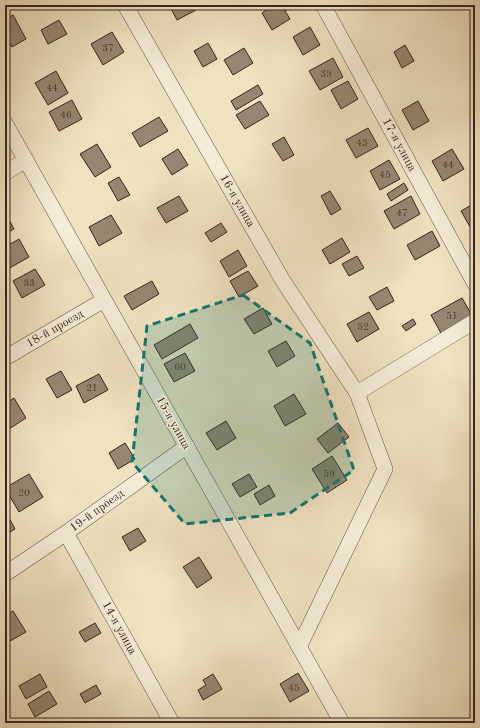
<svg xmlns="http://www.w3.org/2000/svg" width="480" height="728" font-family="'Old Standard TT',serif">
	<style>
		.building { fill: #968772; stroke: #35241d }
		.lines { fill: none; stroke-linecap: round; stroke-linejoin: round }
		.minor-casing { stroke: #645446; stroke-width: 16 }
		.minor { stroke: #f5ecd7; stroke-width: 15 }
		.marked { fill: #0f766e; fill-opacity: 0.2; stroke: #0f766e; stroke-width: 3; stroke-dasharray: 8 5; stroke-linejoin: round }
		.labels { text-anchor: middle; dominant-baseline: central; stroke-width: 3; stroke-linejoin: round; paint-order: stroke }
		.number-label { font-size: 10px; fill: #4d3d32 }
		.street-label { font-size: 12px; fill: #35241d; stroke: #f5ecd7 }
	</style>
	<rect width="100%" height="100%" fill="#efe2c1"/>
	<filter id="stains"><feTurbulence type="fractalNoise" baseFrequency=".005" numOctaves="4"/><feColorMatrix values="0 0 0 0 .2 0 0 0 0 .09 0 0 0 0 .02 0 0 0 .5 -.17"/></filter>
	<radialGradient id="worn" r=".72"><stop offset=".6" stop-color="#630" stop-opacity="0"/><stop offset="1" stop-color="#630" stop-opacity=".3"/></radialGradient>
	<g class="building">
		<polygon points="169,5 193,5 196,10 177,20"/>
		<polygon points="274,5 289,5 290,8 285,11 290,19 272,30 262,13"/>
		<polygon points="13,15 26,39 12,47 5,34 5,19"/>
		<polygon points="59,20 67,34 48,44 41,30"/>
		<polygon points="310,27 320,45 303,55 293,37"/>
		<polygon points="112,32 124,52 103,65 91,44"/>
		<polygon points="208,43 217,59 203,67 194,51"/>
		<polygon points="405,45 414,61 402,68 394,52"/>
		<polygon points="244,48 253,63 233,75 224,60"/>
		<polygon points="333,58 343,77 320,90 309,71"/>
		<polygon points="56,71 68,93 48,105 35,83"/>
		<polygon points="348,81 358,99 341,109 331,90"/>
		<polygon points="258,85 263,94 236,110 231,101"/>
		<polygon points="72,100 82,119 59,131 49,112"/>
		<polygon points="260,101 269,115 245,129 236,115"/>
		<polygon points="418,101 429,121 413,130 402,110"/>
		<polygon points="159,117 168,131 140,147 132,133"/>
		<polygon points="368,128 378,146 356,158 346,140"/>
		<polygon points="284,137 294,155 283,161 272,144"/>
		<polygon points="97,144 111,167 95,177 80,154"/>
		<polygon points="178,149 188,165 172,175 162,159"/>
		<polygon points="452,149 464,169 443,181 432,161"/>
		<polygon points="389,160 400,179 380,190 370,171"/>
		<polygon points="119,177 130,195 118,201 108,183"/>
		<polygon points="404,183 408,190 391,201 387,194"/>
		<polygon points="330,191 341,209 331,215 321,196"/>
		<polygon points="179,196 188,211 166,223 157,208"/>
		<polygon points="411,196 420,214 394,229 384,211"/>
		<polygon points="475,203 475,231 473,232 461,211"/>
		<polygon points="5,213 14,229 5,234"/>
		<polygon points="111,215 122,233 99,246 89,227"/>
		<polygon points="221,223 227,232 211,242 205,233"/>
		<polygon points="432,231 440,246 415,260 407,245"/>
		<polygon points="342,238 350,252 330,264 322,250"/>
		<polygon points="19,239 29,257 8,269 5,264 5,247"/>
		<polygon points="238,250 247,266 229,277 220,261"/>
		<polygon points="357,256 364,268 349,276 342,264"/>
		<polygon points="35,269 45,285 22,298 13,281"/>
		<polygon points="248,271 258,286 239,297 230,281"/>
		<polygon points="152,281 159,294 132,310 124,296"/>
		<polygon points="387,287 394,301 377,310 369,297"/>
		<polygon points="462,298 473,317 442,335 431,315"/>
		<polygon points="263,308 272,324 254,334 244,319"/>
		<polygon points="369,312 379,329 357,342 347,324"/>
		<polygon points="413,319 416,324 406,331 402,326"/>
		<polygon points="190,324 198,338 162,359 154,345"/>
		<polygon points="286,341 295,356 277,367 268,351"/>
		<polygon points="185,353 195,371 174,382 164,364"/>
		<polygon points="61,371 72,390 57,398 46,379"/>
		<polygon points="99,374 108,390 84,403 76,386"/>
		<polygon points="294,394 306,414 285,426 274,406"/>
		<polygon points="14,398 26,418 9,429 5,423 5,404"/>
		<polygon points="226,421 236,438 217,450 206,433"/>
		<polygon points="338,423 349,437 328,453 317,439"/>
		<polygon points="125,443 135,459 118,469 109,453"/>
		<polygon points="332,456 347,480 327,493 312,469"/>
		<polygon points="29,474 43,497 19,512 5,488"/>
		<polygon points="249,474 257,487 240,497 232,484"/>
		<polygon points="269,485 275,496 260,505 254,494"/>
		<polygon points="5,510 15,529 5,535"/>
		<polygon points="138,528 146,541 130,551 122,537"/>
		<polygon points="199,557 212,578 197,588 183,567"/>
		<polygon points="13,611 26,632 10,641 5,632 5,615"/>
		<polygon points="95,623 101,633 85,642 79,632"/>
		<polygon points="298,673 309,691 290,702 280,684"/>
		<polygon points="40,674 47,687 26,699 19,686"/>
		<polygon points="213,674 222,689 203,700 198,690 206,685 203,680"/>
		<polygon points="96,685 101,694 85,703 80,694"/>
		<polygon points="49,691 57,704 35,717 28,704"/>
	</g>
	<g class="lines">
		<g class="minor-casing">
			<g id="minor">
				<polyline points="125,5 283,281 357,393"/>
				<polyline points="323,5 475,284"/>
				<polyline points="5,123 342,723"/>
				<polyline points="5,173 26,160"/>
				<polyline points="5,358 104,300"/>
				<polyline points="66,533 172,723"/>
				<polyline points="5,574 66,533 187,446"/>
				<polyline points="299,647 385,469 357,393 475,321"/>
			</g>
		</g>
		<use href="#minor" class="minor"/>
	</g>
	<path class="marked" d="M243,295L310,343L354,470L290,513L185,524L132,462L147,326Z"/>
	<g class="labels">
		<g class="number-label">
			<text x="108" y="48">37</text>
			<text x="326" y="74">39</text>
			<text x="52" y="88">44</text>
			<text x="66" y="115">46</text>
			<text x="362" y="143">43</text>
			<text x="448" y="165">44</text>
			<text x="385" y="175">45</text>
			<text x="402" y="213">47</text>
			<text x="29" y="283">33</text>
			<text x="452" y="316">51</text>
			<text x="363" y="327">52</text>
			<text x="180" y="367">60</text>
			<text x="92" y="388">21</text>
			<text x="329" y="474">59</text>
			<text x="24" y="493">20</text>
			<text x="294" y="688">45</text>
		</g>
		<g class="street-label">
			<text transform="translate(399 145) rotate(62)">17-я улица</text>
			<text transform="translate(237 201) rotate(60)">16-я улица</text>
			<text transform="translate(55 329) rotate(-30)">18-й проезд</text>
			<text transform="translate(173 423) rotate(61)">15-я улица</text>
			<text transform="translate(97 511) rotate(-36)">19-й проезд</text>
			<text transform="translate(119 628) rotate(61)">14-я улица</text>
		</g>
	</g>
	<rect width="480" height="728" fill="none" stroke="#efe2c1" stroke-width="20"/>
	<rect x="6" y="6" width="468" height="716" fill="none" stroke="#35241d" stroke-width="2"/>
	<rect x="10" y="10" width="460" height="708" fill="none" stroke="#35241d"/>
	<rect width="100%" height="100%" filter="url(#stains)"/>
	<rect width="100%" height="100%" fill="url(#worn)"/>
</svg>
